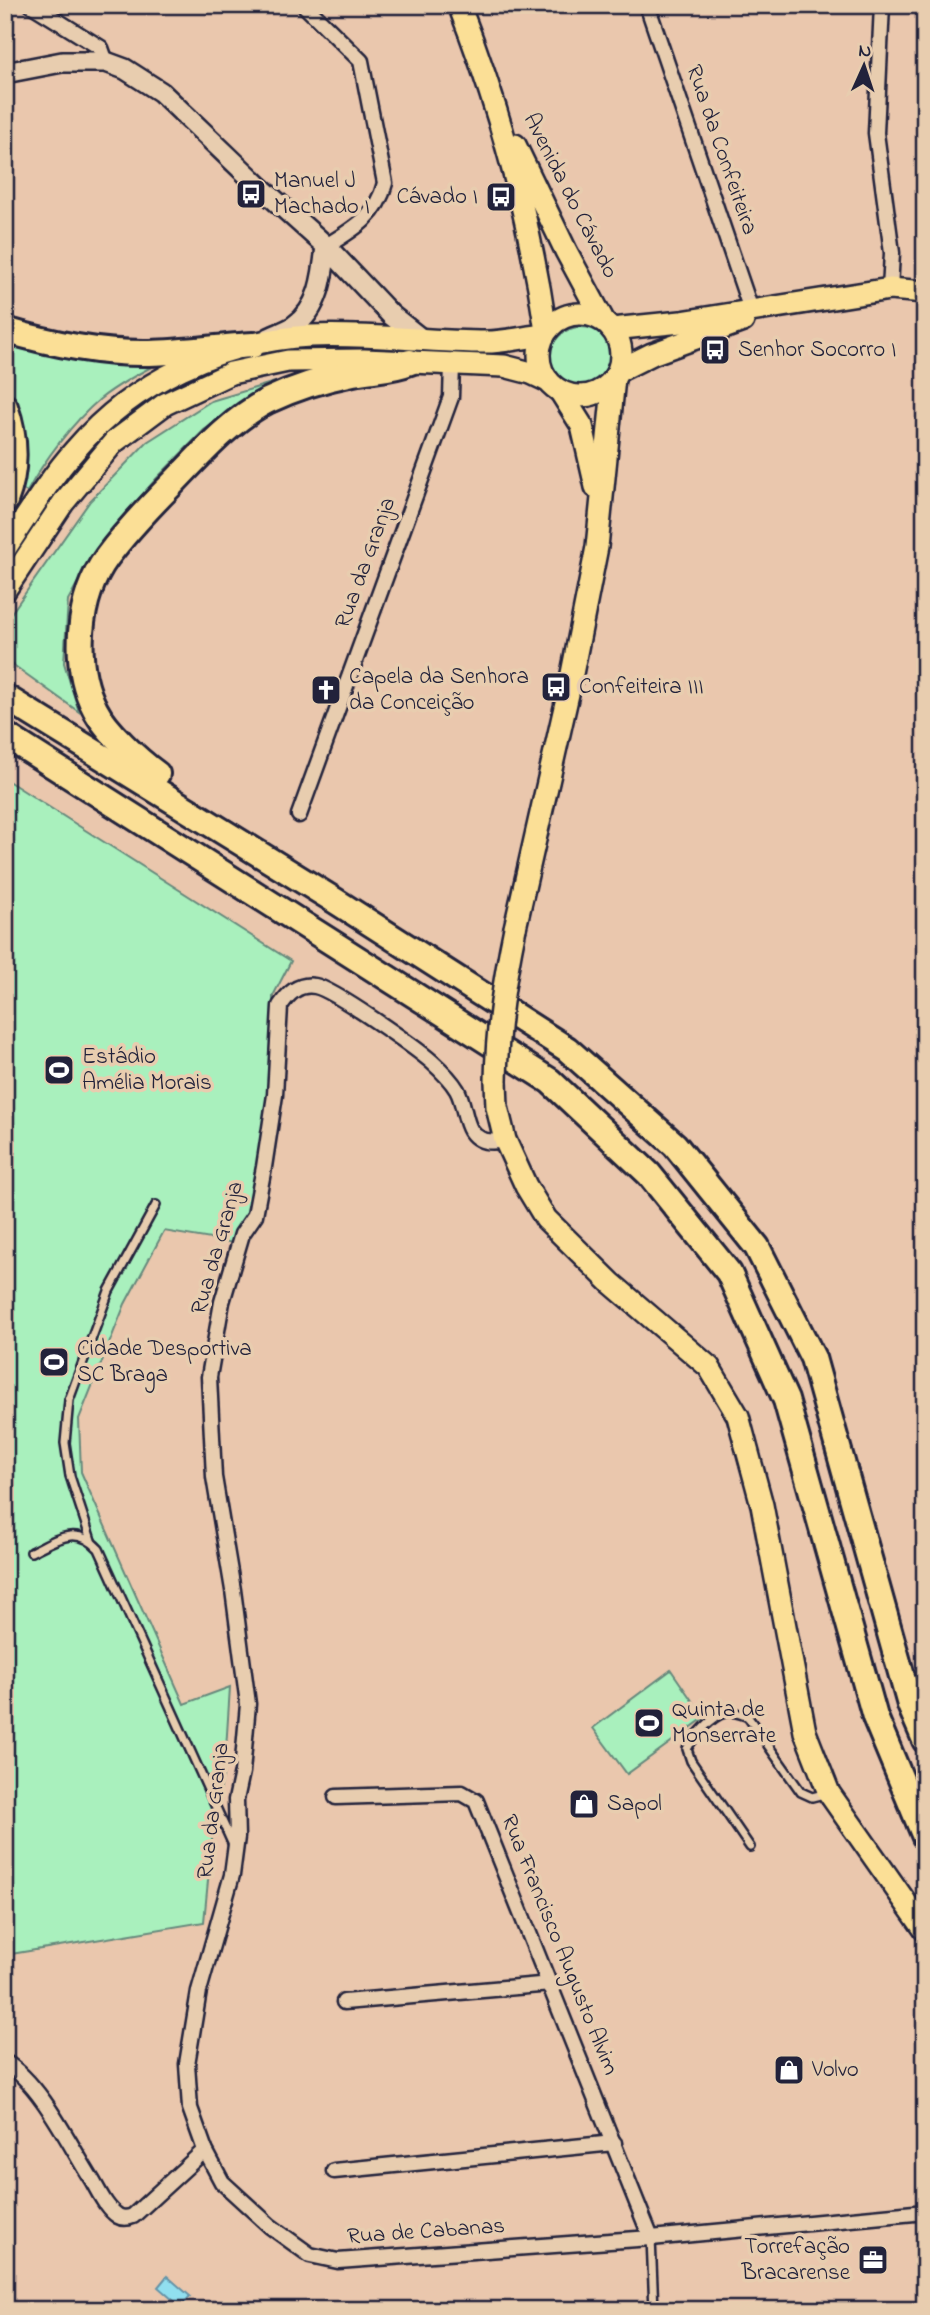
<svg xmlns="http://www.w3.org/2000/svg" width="930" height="2315" font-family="'Indie Flower',sans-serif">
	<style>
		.green { fill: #a9f0bd; stroke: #66897c; stroke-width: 2 }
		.water { fill: #91dfef; stroke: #6593a7; stroke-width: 2 }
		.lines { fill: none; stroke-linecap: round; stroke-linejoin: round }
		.lane-casing { stroke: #22223b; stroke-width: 12 }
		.street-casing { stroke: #22223b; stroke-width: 19 }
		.secondary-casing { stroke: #22223b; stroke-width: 24 }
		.primary-casing { stroke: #22223b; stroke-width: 26 }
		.highway-casing { stroke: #22223b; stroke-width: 30 }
		.lane { stroke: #e8cdaf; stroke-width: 7 }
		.street { stroke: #e8cdaf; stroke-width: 14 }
		.secondary { stroke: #e8cdaf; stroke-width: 19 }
		.primary { stroke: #fbdf96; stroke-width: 21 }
		.highway { stroke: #fbdf96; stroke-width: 24 }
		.primary-bridge-casing { stroke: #22223b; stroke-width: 26; stroke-linecap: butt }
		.primary-bridge { stroke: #fbdf96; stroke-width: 21 }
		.labels { text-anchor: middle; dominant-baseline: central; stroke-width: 7; stroke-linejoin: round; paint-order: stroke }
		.street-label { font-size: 23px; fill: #22223b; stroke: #e8cdaf }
		.poi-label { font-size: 23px; fill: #22223b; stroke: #e8cdaf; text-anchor: start }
	</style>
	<rect width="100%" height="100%" fill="#eac7ad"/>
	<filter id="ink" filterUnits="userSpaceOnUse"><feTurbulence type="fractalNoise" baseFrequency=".0143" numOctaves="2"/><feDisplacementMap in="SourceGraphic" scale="14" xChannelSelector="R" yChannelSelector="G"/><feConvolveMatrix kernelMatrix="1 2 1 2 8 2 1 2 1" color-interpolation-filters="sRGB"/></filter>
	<g filter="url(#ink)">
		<g class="green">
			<circle cx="581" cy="358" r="31"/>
			<path d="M5,336L165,360C143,371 120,383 100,399C73,422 44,460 27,492L19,488L24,442L19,411L5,382Z"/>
			<polygon points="275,382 204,430 156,479 100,543 68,600 64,663 79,712 5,659 5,622 90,501 147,442 211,401"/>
			<polygon points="5,779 291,961 273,996 273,1071 250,1213 234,1243 164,1231 125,1304 79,1419 81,1472 184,1704 230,1687 225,1765 213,1829 204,1922 5,1955"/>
			<polygon points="671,1670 704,1718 627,1774 593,1728"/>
		</g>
		<polygon class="water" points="167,2276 190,2296 181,2307 158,2287"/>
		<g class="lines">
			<g class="lane-casing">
				<g id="lane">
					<polyline points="91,1540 70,1476 65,1443 69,1400 109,1291 156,1205"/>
					<path d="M31,1552C56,1540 76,1524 99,1549L233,1845"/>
					<path d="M750,1847L691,1761L687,1749C693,1738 713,1715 725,1713C734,1711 740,1714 748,1717L801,1792L812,1797L828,1793"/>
					<polyline points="651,2238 654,2310"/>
				</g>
			</g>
			<g class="street-casing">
				<g id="street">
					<polyline points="32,5 101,48 106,62"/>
					<path d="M304,5L361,61L385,183C377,216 354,229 326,246"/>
					<polyline points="647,5 751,310"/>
					<polyline points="882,5 876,133 892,253 890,289"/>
					<polyline points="299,815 451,397 452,364"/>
					<path d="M505,1140C492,1143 479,1143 471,1131C464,1120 464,1102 457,1090C451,1080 441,1070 432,1062C416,1048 333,989 315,986C298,983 288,994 280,1006L275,1095L264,1167L255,1215L242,1234L222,1302L209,1377L214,1477L233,1590L248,1704L242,1772L236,1800L237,1837L232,1875L199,1991L187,2064L190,2108L205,2150L222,2182L270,2226L310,2255L338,2261L651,2238L925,2212"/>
					<polyline points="336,1797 462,1793 476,1801 651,2238"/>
					<polyline points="344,2002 551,1984"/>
					<path d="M5,2062C41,2084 69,2144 92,2180C99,2192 106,2208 118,2216C123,2219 128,2218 133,2216L205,2150"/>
					<polyline points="334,2171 614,2143"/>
				</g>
			</g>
			<g class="secondary-casing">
				<g id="secondary">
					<polyline points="5,73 62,62 106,62 125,69 161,92 258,185 326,246 391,315 420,338"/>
					<path d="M269,338C277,334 287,331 294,326C320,308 323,274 326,246"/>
				</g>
			</g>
			<g class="primary-casing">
				<g id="primary">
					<path d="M459,5C500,110 530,220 546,331"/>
					<polyline points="515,145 566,251 602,318"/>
					<circle cx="580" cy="355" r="41"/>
					<polyline points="612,329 681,322 890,289 925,292"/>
					<polyline points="618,371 652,354 743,321"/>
					<polyline points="560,391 582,426 596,487"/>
					<path d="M5,549C27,516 49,479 76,449C134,381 221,341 310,336C369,333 427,342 486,342C505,342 525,337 544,335"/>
					<polyline points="5,590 63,503 114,442 165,404 231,373 288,361 364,360 504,366 531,373 548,381"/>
					<polyline points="515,928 568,694 597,547 614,378"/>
					<polyline points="496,1081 497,1107 505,1140 526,1186 546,1219 611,1283 709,1367 738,1416 762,1505 805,1732 829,1793 925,1930"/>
				</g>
			</g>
			<g class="highway-casing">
				<g id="highway">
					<path d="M5,330C52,344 100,354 150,353C184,352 219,347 253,345"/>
					<path d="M5,407C16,437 17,471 5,501"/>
					<polyline points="5,697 334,900 567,1049 675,1145 757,1247 813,1358 910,1705 925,1740"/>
					<polyline points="5,735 550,1081 649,1174 729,1273 786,1400 875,1717 925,1837"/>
					<path d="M157,774C138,760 106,731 95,709C72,664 77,598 107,557C127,530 151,505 175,481C202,453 231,420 267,401C294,388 323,379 353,373C373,369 390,370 410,362"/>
				</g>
			</g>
			<use href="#lane" class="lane"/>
			<use href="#street" class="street"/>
			<use href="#secondary" class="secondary"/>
			<use href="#primary" class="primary"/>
			<use href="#highway" class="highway"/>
			<g class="primary-bridge-casing">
				<path id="primary-bridge" d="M496,1081C497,1026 504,981 515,928"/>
			</g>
			<use href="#primary-bridge" class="primary-bridge"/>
		</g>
	</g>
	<defs>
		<g id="bus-square" transform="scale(1.575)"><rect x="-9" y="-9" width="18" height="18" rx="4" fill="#22223b" stroke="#e8cdaf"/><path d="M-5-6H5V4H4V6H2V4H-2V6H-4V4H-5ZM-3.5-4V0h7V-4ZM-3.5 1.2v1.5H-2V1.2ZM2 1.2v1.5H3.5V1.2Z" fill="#fff"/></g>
		<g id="church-square" transform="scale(1.575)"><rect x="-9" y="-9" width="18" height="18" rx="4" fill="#22223b" stroke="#e8cdaf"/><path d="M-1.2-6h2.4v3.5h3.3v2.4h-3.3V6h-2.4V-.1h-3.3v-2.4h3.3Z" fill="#fff"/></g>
		<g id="stadium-square" transform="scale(1.575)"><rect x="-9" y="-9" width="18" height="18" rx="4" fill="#22223b" stroke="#e8cdaf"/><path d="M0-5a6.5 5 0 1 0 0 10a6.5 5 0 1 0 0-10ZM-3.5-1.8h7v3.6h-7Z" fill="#fff"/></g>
		<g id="shop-square" transform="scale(1.575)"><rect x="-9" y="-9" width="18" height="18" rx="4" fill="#22223b" stroke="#e8cdaf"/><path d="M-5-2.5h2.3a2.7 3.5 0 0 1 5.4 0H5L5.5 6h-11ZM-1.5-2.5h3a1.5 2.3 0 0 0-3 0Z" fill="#fff"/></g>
		<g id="office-square" transform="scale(1.575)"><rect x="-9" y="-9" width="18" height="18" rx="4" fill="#22223b" stroke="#e8cdaf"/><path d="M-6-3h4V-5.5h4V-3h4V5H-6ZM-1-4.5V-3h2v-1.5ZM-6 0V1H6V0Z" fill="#fff"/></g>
	</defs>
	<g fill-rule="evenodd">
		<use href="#bus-square" x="251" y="194"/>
		<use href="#bus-square" x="501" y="197"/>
		<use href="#bus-square" x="715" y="350"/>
		<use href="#bus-square" x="556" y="687"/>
		<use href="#church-square" x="326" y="690"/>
		<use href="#stadium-square" x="59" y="1070"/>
		<use href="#stadium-square" x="54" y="1362"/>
		<use href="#stadium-square" x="649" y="1723"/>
		<use href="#shop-square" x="584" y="1804"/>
		<use href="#shop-square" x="789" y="2070"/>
		<use href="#office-square" x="873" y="2260"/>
	</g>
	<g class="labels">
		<g class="street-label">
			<text transform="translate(721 150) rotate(71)">Rua da Confeiteira</text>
			<text transform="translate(570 196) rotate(63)">Avenida do Cávado</text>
			<text transform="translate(366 563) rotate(-70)">Rua da Granja</text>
			<text transform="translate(218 1248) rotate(-74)">Rua da Granja</text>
			<text transform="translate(214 1811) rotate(-83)">Rua da Granja</text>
			<text transform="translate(559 1945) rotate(68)">Rua Francisco Augusto Alvim</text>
			<text transform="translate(426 2232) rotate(-4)">Rua de Cabanas</text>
		</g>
		<g class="poi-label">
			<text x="274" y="181">Manuel J<tspan x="274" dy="26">Machado I</tspan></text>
			<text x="478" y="197" text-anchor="end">Cávado I</text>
			<text x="738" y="350">Senhor Socorro I</text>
			<text x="349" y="677">Capela da Senhora<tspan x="349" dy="26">da Conceição</tspan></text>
			<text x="579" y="687">Confeiteira III</text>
			<text x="82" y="1057">Estádio<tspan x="82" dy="26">Amélia Morais</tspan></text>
			<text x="77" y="1349">Cidade Desportiva<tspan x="77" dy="26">SC Braga</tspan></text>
			<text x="672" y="1710">Quinta de<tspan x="672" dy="26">Monserrate</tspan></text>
			<text x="607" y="1804">Sapol</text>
			<text x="812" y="2070">Volvo</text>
			<text x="850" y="2247" text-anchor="end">Torrefação<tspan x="850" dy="26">Bracarense</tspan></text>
		</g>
	</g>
	<rect width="930" height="2315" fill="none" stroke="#e8cdaf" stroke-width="28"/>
	<rect x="14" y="14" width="902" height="2287" fill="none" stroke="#22223b" stroke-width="2.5" filter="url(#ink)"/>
	<g transform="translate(864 66) rotate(3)" stroke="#e8cdaf" stroke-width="5" paint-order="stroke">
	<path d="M0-5L12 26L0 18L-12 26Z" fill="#22223b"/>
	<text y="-10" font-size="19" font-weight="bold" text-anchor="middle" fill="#22223b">N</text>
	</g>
</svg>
